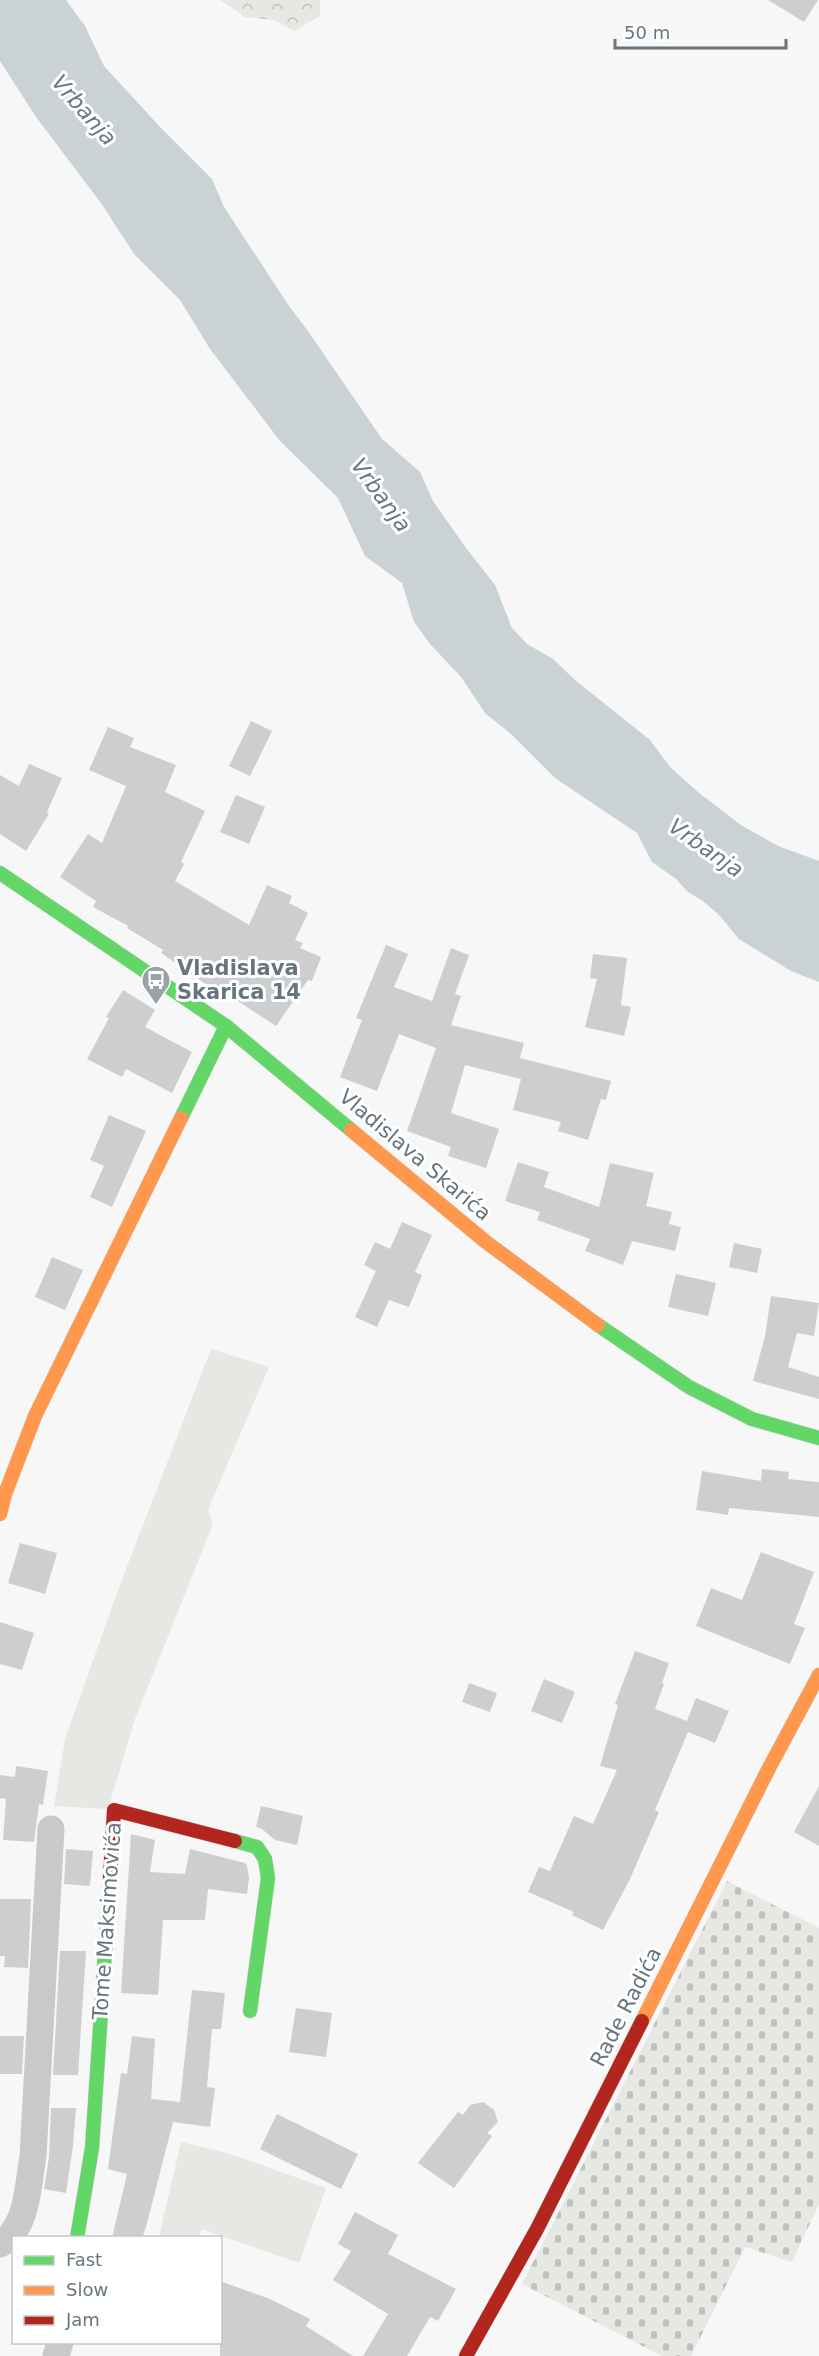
<svg xmlns="http://www.w3.org/2000/svg" width="819" height="2356" font-family="'DejaVu Sans',sans-serif">
	<style>
		.green { fill: #e6e8e4 }
		.forest { fill: url(#forest-crowns) }
		.cemetery { fill: url(#cemetery-stones) }
		.water { fill: #cad2d5 }
		.building { fill: #cccecf }
		.lines { fill: none; stroke-linecap: round; stroke-linejoin: round }
		.fast-casing { stroke: #d3d4d5; stroke-width: 15 }
		.slow-casing { stroke: #d3d4d5; stroke-width: 15 }
		.jam-casing { stroke: #d3d4d5; stroke-width: 15 }
		.street { stroke: #c8c9ca; stroke-width: 27 }
		.fast { stroke: #63d668; stroke-width: 14 }
		.slow { stroke: #ff974d; stroke-width: 14 }
		.jam { stroke: #b3261e; stroke-width: 14 }
		.labels { text-anchor: middle; dominant-baseline: central; stroke-width: 6; stroke-linejoin: round; paint-order: stroke }
		.poi-label { font-size: 21px; font-weight: bold; fill: #66757e; stroke: #fff; text-anchor: start }
		.street-label { font-size: 21px; fill: #66757e; stroke: #fff }
		.water-label { font-size: 22px; font-style: italic; fill: #667a7f; stroke: #fff }
	</style>
	<defs>
		<pattern id="forest-crowns" width="20" height="18" patternUnits="userSpaceOnUse" patternTransform="scale(1.5)"><rect width="20" height="18" fill="#e6e8e4"/><path d="M2 6a3 3 0 1 1 6 0M12 15a3 3 0 1 1 6 0" fill="none" stroke="#bec1be"/></pattern>
		<pattern id="cemetery-stones" width="16" height="16" patternUnits="userSpaceOnUse" patternTransform="scale(1.5)"><rect width="16" height="16" fill="#e6e8e4"/><path d="M2 7V4a2 2 0 0 1 4 0v3zM10 15v-3a2 2 0 0 1 4 0v3z" fill="#bec1be"/></pattern>
	</defs>
	<rect width="100%" height="100%" fill="#f7f7f7"/>
	<g class="green">
		<polygon points="211,1349 269,1367 208,1510 213,1524 135,1719 108,1809 54,1806 65,1739 121,1582"/>
		<polygon points="181,2142 231,2154 326,2188 299,2263 202,2229 199,2237 159,2237"/>
	</g>
	<polygon class="forest" points="220,0 320,0 320,16 294,31 274,20 245,17"/>
	<polygon class="cemetery" points="727,1881 819,1928 819,2204 792,2262 745,2247 691,2356 662,2356 522,2284"/>
	<polygon class="water" points="0,0 66,0 85,26 104,66 161,128 212,179 224,207 287,303 310,334 382,439 420,472 433,501 466,548 495,585 512,628 527,644 553,659 575,680 650,740 670,767 699,793 741,825 778,846 819,861 819,982 791,971 739,939 719,915 703,901 688,892 676,879 652,862 637,833 555,778 512,735 485,713 461,677 430,644 414,622 402,583 365,556 338,498 280,441 210,349 180,300 134,254 101,203 36,117 0,61"/>
	<g class="building">
		<polygon points="768,0 818,0 804,22"/>
		<polygon points="251,721 272,731 250,776 229,766"/>
		<polygon points="108,727 134,738 130,747 176,765 165,792 205,811 181,862 184,864 175,881 249,925 267,885 292,896 289,903 308,913 295,940 303,943 300,948 321,957 312,981 308,980 276,1026 215,986 213,989 161,953 163,950 127,928 128,926 93,907 96,901 60,877 88,834 102,843 126,786 89,770"/>
		<polygon points="29,764 62,778 47,812 49,814 26,851 0,834 0,775 19,786"/>
		<polygon points="236,795 265,807 249,844 220,832"/>
		<polygon points="386,945 408,954 394,987 432,1001 451,948 469,955 455,994 461,996 451,1025 524,1043 520,1058 611,1081 606,1100 601,1099 588,1140 558,1131 561,1122 513,1110 521,1079 465,1065 451,1113 499,1129 486,1168 448,1156 451,1147 407,1131 436,1048 399,1034 377,1091 340,1077 362,1020 356,1018"/>
		<polygon points="593,954 627,958 621,1005 631,1007 624,1036 585,1027 597,979 590,978"/>
		<polygon points="123,990 155,1010 145,1027 192,1052 172,1093 126,1069 122,1077 87,1059 109,1018 106,1017"/>
		<polygon points="109,1115 146,1131 112,1207 90,1197 104,1166 90,1160"/>
		<polygon points="518,1162 549,1172 544,1187 599,1207 610,1163 654,1173 646,1206 672,1212 669,1224 681,1227 675,1251 632,1241 623,1265 585,1251 590,1239 537,1220 540,1212 505,1201"/>
		<polygon points="402,1222 432,1235 415,1272 422,1275 409,1307 389,1300 377,1327 355,1317 376,1271 364,1265 375,1242 390,1249"/>
		<polygon points="734,1243 762,1249 757,1273 729,1267"/>
		<polygon points="52,1257 83,1270 65,1310 35,1297"/>
		<polygon points="676,1274 716,1283 708,1316 668,1307"/>
		<polygon points="771,1296 819,1303 814,1336 797,1333 788,1367 819,1377 819,1399 753,1381 765,1336"/>
		<polygon points="762,1469 789,1472 788,1479 819,1482 819,1517 729,1508 728,1515 696,1510 702,1471 761,1481"/>
		<polygon points="20,1543 57,1553 45,1594 8,1583"/>
		<polygon points="761,1552 814,1572 794,1624 805,1628 790,1664 696,1626 711,1588 742,1600"/>
		<polygon points="0,1622 34,1633 22,1670 0,1664"/>
		<polygon points="635,1651 669,1663 662,1683 664,1684 655,1709 687,1721 696,1698 729,1711 715,1743 688,1732 655,1810 659,1812 630,1879 603,1930 572,1915 574,1912 528,1892 539,1867 550,1871 574,1816 593,1824 617,1770 600,1766 618,1705 615,1704"/>
		<polygon points="544,1679 575,1692 562,1723 531,1711"/>
		<polygon points="469,1683 497,1693 490,1712 462,1702"/>
		<polygon points="16,1766 48,1771 43,1805 39,1804 34,1842 3,1840 6,1799 0,1798 0,1775 15,1777"/>
		<polygon points="819,1786 819,1846 794,1832"/>
		<polygon points="261,1806 303,1816 297,1845 275,1840 262,1829 256,1827"/>
		<polygon points="131,1834 155,1840 150,1872 185,1874 190,1849 245,1863 247,1866 249,1878 247,1894 208,1889 205,1920 163,1920 158,1995 121,1993"/>
		<polygon points="66,1849 93,1851 90,1886 64,1884"/>
		<polygon points="0,1899 31,1899 28,1968 4,1967 5,1956 0,1956"/>
		<polygon points="60,1951 86,1951 78,2075 53,2075"/>
		<polygon points="192,1990 225,1993 221,2029 212,2029 207,2087 215,2088 210,2127 173,2122 146,2227 142,2238 112,2238 127,2174 108,2169 121,2073 127,2074 132,2036 155,2039 151,2099 180,2102"/>
		<polygon points="296,2008 332,2013 326,2057 289,2052"/>
		<polygon points="0,2036 24,2036 22,2074 0,2074"/>
		<polygon points="483,2102 494,2110 498,2122 487,2133 492,2136 454,2188 418,2163 458,2112 463,2115 470,2105"/>
		<polygon points="51,2108 76,2108 73,2146 66,2193 44,2189 49,2157"/>
		<polygon points="277,2114 358,2154 341,2189 260,2149"/>
		<polygon points="355,2212 398,2235 388,2254 456,2289 438,2321 430,2317 407,2356 363,2356 388,2314 333,2280 351,2251 338,2244"/>
		<polygon points="220,2281 270,2299 310,2319 306,2326 353,2356 220,2356"/>
	</g>
	<g class="lines">
		<g class="fast-casing">
			<g id="fast">
				<polyline points="0,873 226,1026 351,1130"/>
				<polyline points="181,1118 226,1026"/>
				<polyline points="598,1325 689,1387 752,1419 819,1438"/>
				<polyline points="235,1841 257,1847 265,1859 268,1878 250,2011"/>
				<polyline points="77,2238 92,2148 110,1877"/>
			</g>
		</g>
		<g class="slow-casing">
			<g id="slow">
				<polyline points="351,1130 486,1242 598,1325"/>
				<polyline points="0,1514 5,1494 35,1416 181,1118"/>
				<polyline points="642,2021 769,1768 819,1675"/>
			</g>
		</g>
		<g class="jam-casing">
			<g id="jam">
				<polyline points="110,1877 114,1810 235,1841"/>
				<polyline points="466,2356 537,2229 642,2021"/>
			</g>
		</g>
		<g class="street">
			<path d="M0,2244C28,2228 28,2185 33,2156L51,1829"/>
			<polyline points="56,2356 60,2342"/>
		</g>
		<use href="#fast" class="fast"/>
		<use href="#slow" class="slow"/>
		<use href="#jam" class="jam"/>
	</g>
	<defs>
		<g id="bus-pin" transform="scale(1.5)"><path d="M0 17L-7.5 6A9.5 9.5 0 1 1 7.5 6Z" fill="#99a2a8" stroke="#fff"/><path d="M-5-6H5V4H4V6H2V4H-2V6H-4V4H-5ZM-3.5-4V0h7V-4ZM-3.5 1.2v1.5H-2V1.2ZM2 1.2v1.5H3.5V1.2Z" fill="#fff"/></g>
	</defs>
	<g fill-rule="evenodd">
		<use href="#bus-pin" x="156" y="980"/>
	</g>
	<g class="labels">
		<g class="poi-label">
			<text x="177" y="968">Vladislava<tspan x="177" dy="24">Skarica 14</tspan></text>
		</g>
		<g class="street-label">
			<text transform="translate(415 1155) rotate(40)">Vladislava Skarića</text>
			<text transform="translate(107 1921) rotate(-86)">Tome Maksimovića</text>
			<text transform="translate(626 2007) rotate(-63)">Rade Radića</text>
		</g>
		<g class="water-label">
			<text transform="translate(84 110) rotate(49)">Vrbanja</text>
			<text transform="translate(381 495) rotate(54)">Vrbanja</text>
			<text transform="translate(706 848) rotate(35)">Vrbanja</text>
		</g>
	</g>
	<rect x="12" y="2236" width="210" height="108" fill="#ffffff" stroke="#c2c8cb" stroke-width="1.5"/>
	<rect x="24" y="2256" width="30" height="9" fill="#63d668" stroke="#c2c8cb" stroke-width="1.5"/>
	<text x="66" y="2266" font-size="18" fill="#66757e">Fast</text>
	<rect x="24" y="2286" width="30" height="9" fill="#ff974d" stroke="#c2c8cb" stroke-width="1.5"/>
	<text x="66" y="2296" font-size="18" fill="#66757e">Slow</text>
	<rect x="24" y="2316" width="30" height="9" fill="#b3261e" stroke="#c2c8cb" stroke-width="1.5"/>
	<text x="66" y="2326" font-size="18" fill="#66757e">Jam</text>
	<path d="M615 39v9h171v-9" fill="none" stroke="#66757e" stroke-width="3"/>
	<text x="624" y="39" font-size="18" fill="#66757e" stroke="#ffffff" stroke-width="4.5" paint-order="stroke">50 m</text>
</svg>
